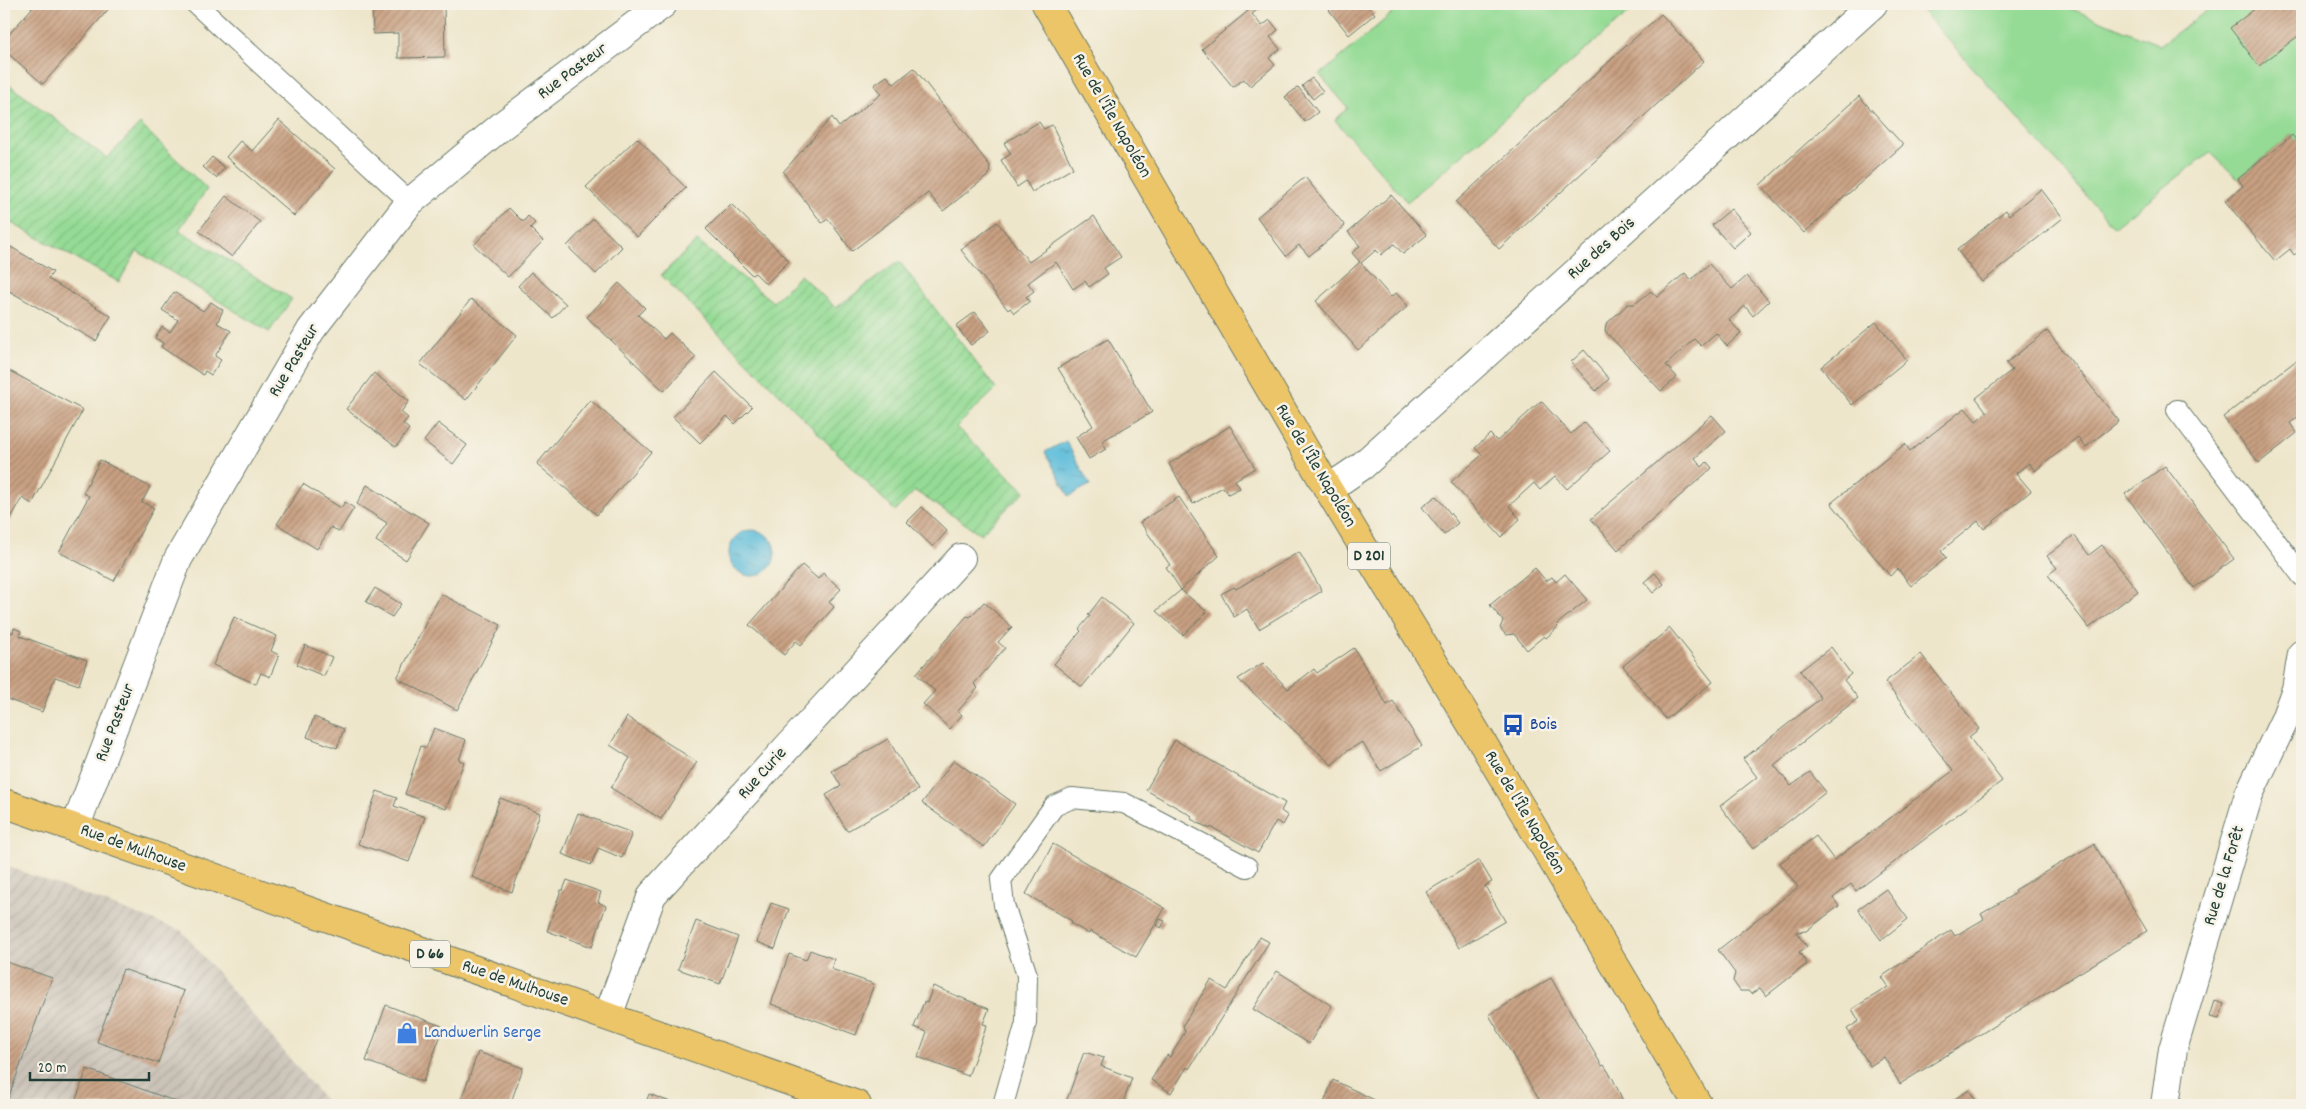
<svg xmlns="http://www.w3.org/2000/svg" width="2306" height="1109" font-family="Dekko,sans-serif">
	<style>
		.industrial { fill: url(#industrial-furrows) }
		.green { fill: #95db95; stroke: #5a8c64 }
		.garden { fill: url(#garden-furrows); stroke: #5a8c64 }
		.water { fill: url(#water-ripples); stroke: #3d7c87 }
		.building { fill: url(#building-hatch) }
		.lines { fill: none; stroke-linecap: round; stroke-linejoin: round }
		.service-casing { stroke: #677869; stroke-width: 22 }
		.minor-casing { stroke: #677869; stroke-width: 30 }
		.primary-casing { stroke: #677869; stroke-width: 30 }
		.service { stroke: #fff; stroke-width: 20 }
		.minor { stroke: #fff; stroke-width: 28 }
		.primary { stroke: #edc569; stroke-width: 28 }
		.labels { text-anchor: middle; dominant-baseline: central; stroke-width: 5; stroke-linejoin: round; paint-order: stroke }
		.shield { fill: #f7f3e8; stroke: #60746a; stroke-width: 1 }
		.shield-label { font-size: 16px; font-weight: bold; fill: #1f3d34 }
		.street-label { font-size: 18px; fill: #1f3d34; stroke: #f7f3e8 }
		.transit-label { font-size: 18px; fill: #164399; stroke: #f7f3e8; text-anchor: start }
		.shop-label { font-size: 18px; fill: #366cbe; stroke: #f7f3e8; text-anchor: start }
	</style>
	<defs>
		<pattern id="industrial-furrows" width="10" height="10" patternUnits="userSpaceOnUse" patternTransform="scale(1.25)"><rect width="10" height="10" fill="#cbc3b8"/><path d="M-1 1l2-2M0 10L10 0M9 11l2-2" fill="none" stroke="#aea89f"/></pattern>
		<pattern id="garden-furrows" width="10" height="10" patternUnits="userSpaceOnUse" patternTransform="scale(1.25)"><rect width="10" height="10" fill="#95db95"/><path d="M-1 1l2-2M0 10L10 0M9 11l2-2" fill="none" stroke="#80bd81"/></pattern>
		<pattern id="water-ripples" width="26" height="14" patternUnits="userSpaceOnUse" patternTransform="scale(1.25)"><rect width="26" height="14" fill="#5bbcda"/><path d="M2 4q2-2 4 0t4 0M15 11q2-2 4 0t4 0" fill="none" stroke="#4b9ab2"/></pattern>
		<pattern id="building-hatch" width="6" height="6" patternUnits="userSpaceOnUse" patternTransform="scale(1.25)"><rect width="6" height="6" fill="#c9a082"/><path d="M-1 1l2-2M0 6l6-6M5 7l2-2" fill="none" stroke="#a3846b"/></pattern>
	</defs>
	<rect width="100%" height="100%" fill="#f7f3e8"/>
	<filter id="ink" filterUnits="userSpaceOnUse"><feTurbulence type="fractalNoise" baseFrequency=".02" numOctaves="2"/><feDisplacementMap in="SourceGraphic" scale="10" xChannelSelector="R" yChannelSelector="G"/><feConvolveMatrix kernelMatrix="1 2 1 2 8 2 1 2 1" color-interpolation-filters="sRGB"/></filter>
	<filter id="wash" filterUnits="userSpaceOnUse"><feTurbulence type="fractalNoise" baseFrequency=".0096" numOctaves="4" result="noise"/><feDisplacementMap in="SourceGraphic" scale="20" xChannelSelector="R" yChannelSelector="G"/><feGaussianBlur stdDeviation="1.12" result="paint"/><feColorMatrix in="noise" values="0 0 0 0 0 0 0 0 0 0 0 0 0 0 0 0 0 1.4 0 .05"/><feComposite in="paint" operator="in"/></filter>
	<g filter="url(#wash)">
		<rect width="100%" height="100%" fill="#eee6cb"/>
		<polygon class="industrial" points="4,865 182,931 329,1105 4,1105"/>
		<g class="green">
			<polygon points="1403,4 1639,4 1407,202 1335,120 1348,108 1320,75"/>
			<polygon points="1925,4 2060,4 2160,45 2216,4 2302,4 2302,137 2297,141 2292,135 2238,179 2210,152 2114,227 1920,8"/>
		</g>
		<g class="garden">
			<polygon points="4,81 107,158 140,124 207,189 179,230 292,299 269,332 137,251 119,282 4,219"/>
			<polygon points="697,241 773,302 800,275 836,308 899,261 996,389 956,427 1025,491 981,534 915,491 895,511 661,275"/>
		</g>
		<g class="water">
			<polygon points="1066,441 1090,485 1069,496 1045,452"/>
			<circle cx="752" cy="553" r="23"/>
		</g>
		<g id="blocks">
			<g class="building">
				<polygon points="29,4 113,4 43,84 4,50 4,40 33,7"/>
				<polygon points="372,4 444,4 445,57 398,58 398,33 373,34"/>
				<polygon points="1242,4 1265,4 1252,14 1262,26 1270,20 1278,30 1270,37 1280,49 1269,58 1275,65 1256,81 1250,86 1244,79 1233,87 1202,49 1248,11"/>
				<polygon points="1336,4 1366,4 1375,14 1349,35 1329,10"/>
				<polygon points="2261,4 2297,4 2302,11 2302,33 2259,66 2230,28"/>
				<polygon points="1661,14 1704,61 1499,249 1456,202"/>
				<polygon points="914,68 990,166 989,175 943,211 928,193 852,251 828,219 822,223 783,172 832,117 839,127 881,94 874,85 887,76 894,84"/>
				<polygon points="1312,78 1323,91 1313,99 1302,86"/>
				<polygon points="1298,87 1318,112 1305,122 1285,97"/>
				<polygon points="1859,96 1903,145 1804,233 1760,185"/>
				<polygon points="279,120 335,169 294,216 226,157 240,141 252,151"/>
				<polygon points="1039,122 1044,129 1052,125 1073,168 1032,192 1026,181 1017,187 1001,160 1011,154 1004,143"/>
				<polygon points="2292,135 2297,141 2302,137 2302,249 2294,255 2290,249 2275,261 2225,201 2243,186 2238,179"/>
				<polygon points="637,138 686,188 637,237 586,187"/>
				<polygon points="212,157 225,168 216,178 203,167"/>
				<polygon points="1305,177 1345,226 1309,256 1299,245 1286,256 1257,217"/>
				<polygon points="2041,189 2063,218 1982,282 1957,250 2006,210 2009,215"/>
				<polygon points="1391,195 1427,235 1403,254 1394,244 1381,255 1376,250 1361,263 1391,297 1396,293 1408,306 1358,350 1316,301 1360,262 1352,253 1360,246 1348,232"/>
				<polygon points="226,196 260,222 232,257 199,231"/>
				<polygon points="731,204 789,261 766,284 755,273 752,275 706,229"/>
				<polygon points="509,208 523,222 528,216 535,223 530,228 543,241 508,277 474,245"/>
				<polygon points="1731,209 1751,232 1733,248 1712,225"/>
				<polygon points="1094,216 1121,257 1104,268 1108,274 1089,287 1085,281 1073,289 1056,262 1028,283 1034,291 1026,297 1030,301 1014,313 1010,308 1008,310 961,250 997,222 1029,262"/>
				<polygon points="593,219 622,247 596,274 567,246"/>
				<polygon points="11,247 53,272 48,279 111,316 96,341 4,288 4,259"/>
				<polygon points="1709,264 1732,289 1747,276 1769,301 1753,316 1745,306 1729,320 1741,333 1727,346 1716,333 1701,346 1694,339 1666,365 1677,377 1661,391 1605,331 1606,324 1628,304 1635,304 1651,291 1657,297 1685,273 1691,280"/>
				<polygon points="531,272 566,304 553,318 518,286"/>
				<polygon points="619,283 645,308 638,315 664,339 670,333 696,357 664,391 587,317"/>
				<polygon points="174,292 203,311 211,302 223,310 217,323 231,331 215,356 221,360 211,375 205,371 203,375 161,347 163,343 155,338 162,327 170,332 178,320 162,310"/>
				<polygon points="471,299 517,335 466,400 420,364"/>
				<polygon points="975,312 990,331 971,345 956,326"/>
				<polygon points="1876,322 1907,360 1852,405 1821,367"/>
				<polygon points="2047,331 2119,421 2086,447 2078,437 2035,471 2029,463 2016,473 2031,491 1984,529 1978,521 1941,551 1946,558 1911,586 1898,569 1890,576 1831,503 1905,444 1910,451 1965,408 1976,421 1987,412 1976,398 2012,370 2006,363"/>
				<polygon points="1108,339 1152,412 1102,441 1106,449 1089,459 1076,437 1093,426 1058,368"/>
				<polygon points="1584,350 1609,379 1596,391 1571,362"/>
				<polygon points="2302,356 2302,414 2290,423 2297,433 2259,463 2223,417"/>
				<polygon points="4,368 83,410 32,504 22,498 5,529 4,528"/>
				<polygon points="716,372 752,407 735,424 727,416 700,443 673,417"/>
				<polygon points="374,373 409,401 401,412 408,418 403,424 409,429 396,447 346,409"/>
				<polygon points="590,400 651,452 597,515 537,464"/>
				<polygon points="1541,401 1571,434 1584,422 1610,451 1567,489 1555,476 1540,490 1534,483 1509,506 1520,519 1501,537 1451,482 1482,455 1475,448 1490,434 1497,441"/>
				<polygon points="1712,415 1726,431 1695,458 1702,467 1707,462 1712,468 1618,550 1591,519"/>
				<polygon points="438,423 467,445 453,464 424,441"/>
				<polygon points="1230,426 1255,468 1235,480 1240,488 1228,494 1223,487 1193,504 1169,464"/>
				<polygon points="100,460 150,487 142,502 154,508 114,581 59,552 89,496 83,493"/>
				<polygon points="2165,466 2234,559 2194,588 2125,494"/>
				<polygon points="303,484 341,508 345,502 354,508 339,532 331,527 317,549 277,524"/>
				<polygon points="367,485 429,523 406,560 376,541 387,523 357,504"/>
				<polygon points="1436,496 1458,523 1444,535 1422,507"/>
				<polygon points="1179,497 1219,556 1181,590 1166,567 1170,565 1140,522"/>
				<polygon points="922,507 947,531 933,547 907,522"/>
				<polygon points="2074,535 2089,555 2102,545 2138,591 2089,628 2048,575 2057,568 2047,556"/>
				<polygon points="1299,552 1322,591 1259,629 1247,609 1234,617 1221,594 1234,587 1236,589"/>
				<polygon points="802,565 818,579 823,573 841,589 829,602 834,607 801,645 796,641 784,655 749,625"/>
				<polygon points="1535,568 1546,581 1552,577 1556,582 1565,574 1587,600 1556,625 1558,627 1546,638 1544,636 1527,650 1514,634 1506,635 1500,628 1503,621 1490,605"/>
				<polygon points="1655,573 1664,584 1653,593 1644,582"/>
				<polygon points="375,588 401,604 392,617 366,602"/>
				<polygon points="1181,590 1207,612 1183,635 1156,611"/>
				<polygon points="441,594 501,625 457,710 397,678"/>
				<polygon points="1102,597 1134,623 1082,687 1054,664 1081,631 1079,629 1090,616 1088,615"/>
				<polygon points="984,602 1012,627 998,642 1005,648 974,684 978,688 958,711 962,715 950,729 923,704 935,691 916,674 967,616 970,617"/>
				<polygon points="234,617 277,636 271,651 279,655 270,677 261,673 256,684 213,665"/>
				<polygon points="14,628 21,631 20,636 87,660 79,685 55,677 42,712 4,698 4,630 13,633"/>
				<polygon points="1670,628 1713,682 1666,719 1623,666"/>
				<polygon points="305,645 332,657 324,676 297,665"/>
				<polygon points="1831,647 1851,674 1844,680 1858,698 1774,765 1791,786 1810,772 1826,792 1753,849 1720,806 1757,777 1743,759 1821,698 1800,671"/>
				<polygon points="1354,648 1387,705 1393,701 1422,746 1381,771 1362,742 1347,751 1332,765 1238,679 1263,663 1288,689 1314,669 1317,673"/>
				<polygon points="1921,654 1979,729 1969,737 2002,781 1856,891 1851,884 1833,898 1839,906 1806,931 1796,932 1807,947 1799,952 1807,964 1766,996 1760,988 1751,994 1748,991 1740,991 1733,981 1735,973 1718,950 1798,887 1780,863 1816,836 1834,860 1953,771 1885,682"/>
				<polygon points="314,717 344,729 337,748 307,737"/>
				<polygon points="627,717 697,762 661,819 611,788 630,758 610,745"/>
				<polygon points="434,728 466,740 459,760 464,762 446,809 405,794 421,746 426,748"/>
				<polygon points="888,739 918,790 847,831 826,795 841,786 832,771"/>
				<polygon points="1175,740 1285,803 1281,811 1288,816 1283,825 1276,821 1258,853 1211,827 1210,829 1191,819 1192,816 1146,790"/>
				<polygon points="954,760 1015,804 984,847 922,803"/>
				<polygon points="377,791 397,798 394,806 425,817 409,862 358,844"/>
				<polygon points="500,798 540,813 512,892 472,877"/>
				<polygon points="578,813 632,833 622,858 598,848 591,865 562,854"/>
				<polygon points="1053,844 1165,908 1136,957 1090,931 1089,934 1070,923 1072,921 1026,894"/>
				<polygon points="2094,844 2147,931 1900,1084 1884,1057 1870,1066 1847,1029 1859,1021 1852,1009 1888,987 1881,977 1951,930 1955,936 1984,919 1981,914 2016,893 2014,890"/>
				<polygon points="1479,860 1492,882 1485,886 1505,921 1459,948 1426,892"/>
				<polygon points="567,880 601,892 598,902 606,906 592,947 547,931 561,890 563,890"/>
				<polygon points="1886,889 1908,919 1881,940 1858,909"/>
				<polygon points="771,903 789,909 775,949 757,942"/>
				<polygon points="1160,919 1165,921 1161,928 1157,925"/>
				<polygon points="696,921 738,937 720,984 678,969"/>
				<polygon points="1260,937 1269,942 1189,1069 1187,1067 1171,1093 1151,1080 1167,1055 1170,1057 1185,1032 1183,1025 1211,980 1227,990"/>
				<polygon points="810,950 834,959 831,969 874,984 856,1035 771,1004 789,954 806,960"/>
				<polygon points="4,961 52,978 7,1102 4,1101"/>
				<polygon points="123,969 184,991 158,1063 97,1042"/>
				<polygon points="1277,971 1332,1006 1309,1044 1253,1009"/>
				<polygon points="1551,978 1602,1066 1604,1065 1613,1079 1625,1105 1537,1105 1541,1103 1489,1015"/>
				<polygon points="933,986 989,1009 983,1024 987,1025 968,1076 918,1057 927,1032 914,1027 924,1002 927,1003"/>
				<polygon points="2215,1001 2224,1004 2219,1019 2210,1017"/>
				<polygon points="386,1005 444,1027 423,1082 366,1061"/>
				<polygon points="478,1052 523,1068 510,1105 467,1105 460,1103"/>
				<polygon points="1084,1052 1104,1058 1101,1066 1132,1078 1122,1105 1065,1105"/>
				<polygon points="87,1069 185,1105 74,1105"/>
				<polygon points="1333,1080 1385,1105 1323,1105"/>
				<polygon points="1969,1090 1979,1105 1945,1105"/>
				<polygon points="649,1094 678,1105 645,1105"/>
			</g>
		</g>
	</g>
	<g filter="url(#ink)">
		<use href="#blocks" fill-opacity="0" stroke="#677869" stroke-width="1"/>
		<g class="lines">
			<g class="service-casing">
				<g id="service">
					<polyline points="196,4 410,202"/>
					<polyline points="2177,410 2302,576"/>
					<polyline points="1003,1105 1026,1023 1027,975 1004,905 1001,880 1054,806 1072,798 1124,803 1247,867"/>
				</g>
			</g>
			<g class="minor-casing">
				<g id="minor">
					<polyline points="1328,489 1362,466 1873,4"/>
					<polyline points="75,828 178,559 311,330 410,202 504,124 663,4"/>
					<polyline points="608,1016 652,895 961,558"/>
					<polyline points="2165,1105 2173,1049 2249,794 2285,719 2296,689 2302,654"/>
				</g>
			</g>
			<g class="primary-casing">
				<g id="primary">
					<polyline points="1046,4 1328,489 1482,742 1698,1105"/>
					<polyline points="4,803 857,1105"/>
				</g>
			</g>
			<use href="#service" class="service"/>
			<use href="#minor" class="minor"/>
			<use href="#primary" class="primary"/>
		</g>
	</g>
	<defs>
		<g id="bus-bare" transform="scale(1.725)"><path d="M-5-6H5V4H4V6H2V4H-2V6H-4V4H-5ZM-3.5-4V0h7V-4ZM-3.5 1.2v1.5H-2V1.2ZM2 1.2v1.5H3.5V1.2Z" fill="#1a4fb4" stroke="#f7f3e8" stroke-width="2.5" paint-order="stroke"/></g>
		<g id="shop-bare" transform="scale(1.725)"><path d="M-5-2.5h2.3a2.7 3.5 0 0 1 5.4 0H5L5.5 6h-11ZM-1.5-2.5h3a1.5 2.3 0 0 0-3 0Z" fill="#3f7fe0" stroke="#f7f3e8" stroke-width="2.5" paint-order="stroke"/></g>
	</defs>
	<g fill-rule="evenodd">
		<use href="#bus-bare" x="1513" y="725"/>
		<use href="#shop-bare" x="407" y="1033"/>
	</g>
	<g class="labels">
		<g class="shield">
			<rect x="1348" y="542.5" width="42" height="27" rx="4"/>
			<rect x="410" y="940.5" width="40" height="27" rx="4"/>
		</g>
		<g class="shield-label">
			<text x="1369" y="556">D 201</text>
			<text x="430" y="954">D 66</text>
		</g>
		<g class="street-label">
			<text transform="translate(573 72) rotate(-37)">Rue Pasteur</text>
			<text transform="translate(1111 116) rotate(60)">Rue de l'Île Napoléon</text>
			<text transform="translate(1602 249) rotate(-42)">Rue des Bois</text>
			<text transform="translate(295 361) rotate(-59)">Rue Pasteur</text>
			<text transform="translate(1315 466) rotate(59)">Rue de l'Île Napoléon</text>
			<text transform="translate(116 723) rotate(-69)">Rue Pasteur</text>
			<text transform="translate(763 774) rotate(-48)">Rue Curie</text>
			<text transform="translate(1524 813) rotate(59)">Rue de l'Île Napoléon</text>
			<text transform="translate(133 849) rotate(20)">Rue de Mulhouse</text>
			<text transform="translate(2225 876) rotate(-73)">Rue de la Forêt</text>
			<text transform="translate(515 984) rotate(19)">Rue de Mulhouse</text>
		</g>
		<g class="transit-label">
			<text x="1530" y="725">Bois</text>
		</g>
		<g class="shop-label">
			<text x="424" y="1033">Landwerlin Serge</text>
		</g>
	</g>
	<rect width="2306" height="1109" fill="none" stroke="#f7f3e8" stroke-width="20"/>
	<path d="M30 1072v8h119v-8" fill="none" stroke="#1f3d34" stroke-width="2.5"/>
	<text x="38" y="1072" font-size="15" fill="#1f3d34" stroke="#f7f3e8" stroke-width="4" paint-order="stroke">20 m</text>
</svg>
